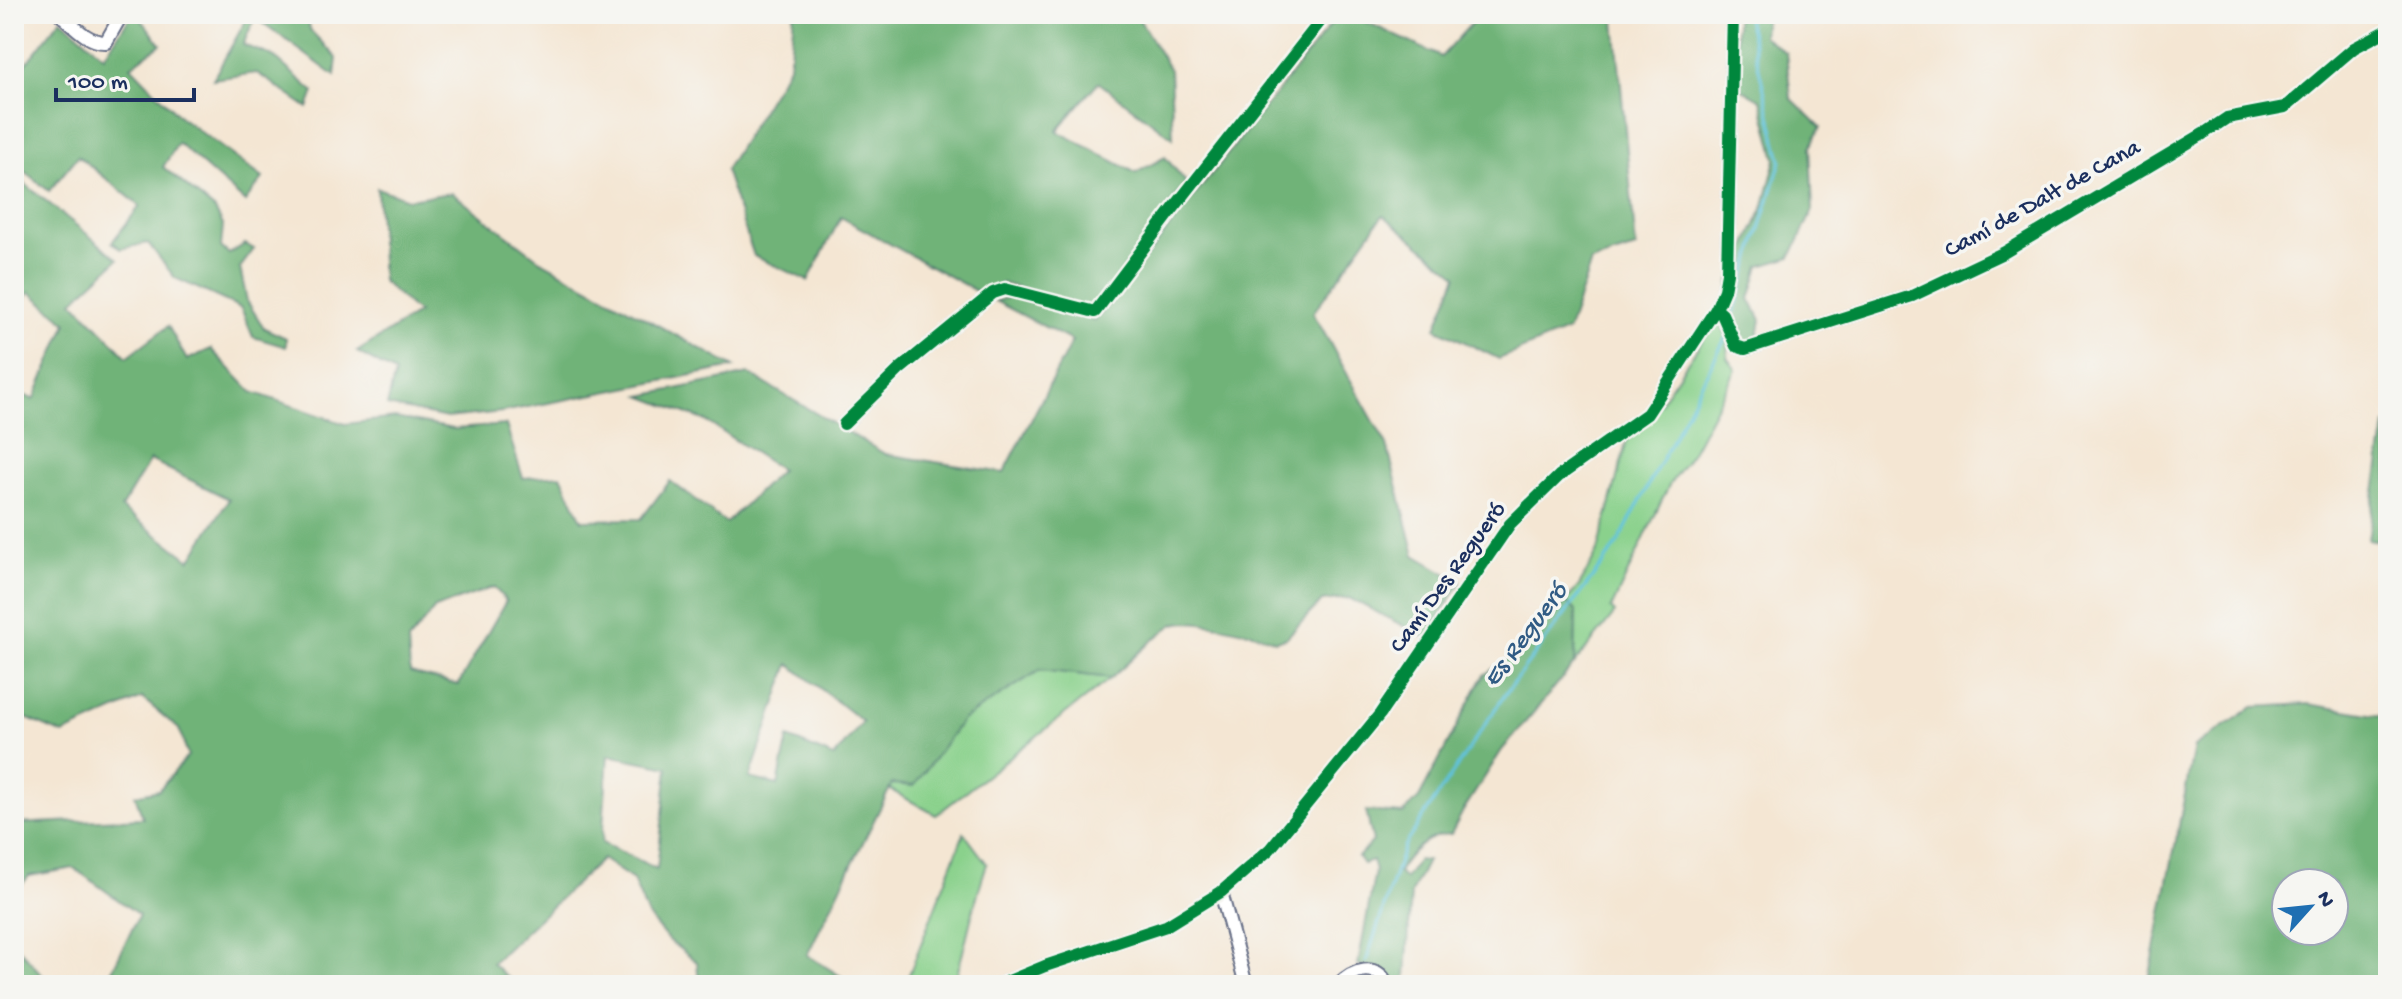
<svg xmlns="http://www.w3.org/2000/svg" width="2402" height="999" font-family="'Gochi Hand',sans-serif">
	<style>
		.green { fill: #8ad18c; stroke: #528075; stroke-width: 2 }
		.forest { fill: #6fb378; stroke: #45716b; stroke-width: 2; fill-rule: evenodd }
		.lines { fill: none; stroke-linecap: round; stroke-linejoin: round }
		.stream { stroke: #60c3de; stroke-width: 3 }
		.minor-casing { stroke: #676f87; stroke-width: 16 }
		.minor { stroke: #fff; stroke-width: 12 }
		.cycleway-casing { stroke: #f6f6f2; stroke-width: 17 }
		.cycleway { stroke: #00873e; stroke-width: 12 }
		.labels { text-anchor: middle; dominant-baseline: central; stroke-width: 7; stroke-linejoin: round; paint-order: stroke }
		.street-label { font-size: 24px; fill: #1b2f5e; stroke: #f6f6f2 }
		.water-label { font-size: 26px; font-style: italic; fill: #305b84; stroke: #f6f6f2 }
	</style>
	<rect width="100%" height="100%" fill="#f6f6f2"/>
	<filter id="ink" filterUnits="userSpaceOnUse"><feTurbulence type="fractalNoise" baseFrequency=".0125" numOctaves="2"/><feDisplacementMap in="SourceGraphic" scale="16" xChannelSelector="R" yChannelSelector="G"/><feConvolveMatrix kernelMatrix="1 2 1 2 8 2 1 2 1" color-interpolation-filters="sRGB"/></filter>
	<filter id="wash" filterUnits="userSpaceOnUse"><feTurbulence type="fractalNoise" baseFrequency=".006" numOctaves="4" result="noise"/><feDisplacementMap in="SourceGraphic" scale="32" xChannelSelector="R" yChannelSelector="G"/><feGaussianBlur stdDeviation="1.8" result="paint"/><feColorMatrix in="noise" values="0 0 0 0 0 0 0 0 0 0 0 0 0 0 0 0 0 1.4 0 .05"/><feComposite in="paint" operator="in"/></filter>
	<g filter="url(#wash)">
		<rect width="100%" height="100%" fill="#f4e6d3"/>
		<g class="green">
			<path d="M1717,319C1727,331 1731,343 1727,358L1736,370L1691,454L1670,483L1611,609L1615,613L1575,663L1576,611L1566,601L1579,586L1598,551L1627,440L1644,426Z"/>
			<polygon points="1040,670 1111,678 936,815 889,789 892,783 914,786 962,720"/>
			<path d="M964,833L987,864C973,903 966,945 954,985H905Z"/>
		</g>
		<g class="forest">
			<polygon points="132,14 137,14 161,44 131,66 179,116 263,178 245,202 178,143 163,167 215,210 223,225 221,247 229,254 245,244 254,249 240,268 247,301 264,328 286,338 286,347 253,337 241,308 175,278 148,243 121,249 112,242 140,206 78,156 49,191 14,163 14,79 61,19 104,56"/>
			<polygon points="239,14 307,14 310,30 337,58 335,76 255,17 243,45 273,56 314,92 308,108 257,73 213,79 245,22"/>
			<polygon points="794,14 1136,14 1170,70 1173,138 1098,82 1057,131 1136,173 1165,157 1186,182 1100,302 1087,308 1002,283 983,295 841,217 808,281 754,256 725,170 789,66"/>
			<path d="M1339,14H1350L1441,57L1480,14H1610L1615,21L1636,248L1591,262L1568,330L1499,359L1436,328L1457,275L1383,215L1313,313L1387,445L1415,555L1461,582L1427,638L1349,598L1322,601L1286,638L1275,641C1259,633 1187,616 1173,625C1151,639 1131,661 1111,678L1040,670L962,720L914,786L892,784L807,955L842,977L839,985H699L697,962L668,940L648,916L633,880L602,859L492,963L515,985H105L139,915L74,868L29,876L14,894V824L143,818L135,795L159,790L188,756L179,729L142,698L63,734L14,713V390L34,400L67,323L30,292L14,314V175L118,259L73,301L127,357L168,326L187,360L211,349L252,392L345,424L395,418L454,429L506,425L523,478L561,475L582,520L641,519L670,481L726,523L781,470L704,420L641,396L749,374L885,454L1004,473L1072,341L995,301L1012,296L1095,321ZM150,460L229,499L190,560L121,508ZM494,587L506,601L458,685L410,673L408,641L435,608ZM789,664L863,722L834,757L788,738L778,785L750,778ZM608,755L668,767L657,869L602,843Z"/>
			<polygon points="1736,14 1765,14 1763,36 1786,53 1791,98 1821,127 1810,147 1813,210 1791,257 1760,266 1750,299 1761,320 1757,341 1744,344 1738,340 1728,309 1730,281 1763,209 1776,159 1761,100 1736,86"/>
			<polygon points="377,188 408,199 452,193 541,261 734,367 502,412 447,418 387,406 395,373 357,352 418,313 382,281"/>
			<polygon points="2385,425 2388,426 2388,543 2368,539"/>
			<path d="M1566,601L1576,611L1575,663L1502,750L1463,811L1451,834C1428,834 1409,853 1398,872L1405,879L1418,860L1427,861L1411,893L1406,978L1401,985H1391L1376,969L1358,965L1375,871L1372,861L1363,864L1358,857L1373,841L1366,811L1403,814L1419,798L1484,675L1525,647Z"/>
			<path d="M2308,704L2388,717V985H2148L2194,747L2253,707ZM2286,883H2334V931H2286Z"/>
			<polygon points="14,943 51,985 14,985"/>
		</g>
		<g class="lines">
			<g class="stream">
				<polyline points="1732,319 1781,161 1746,14"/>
				<polyline points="1366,962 1404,846 1508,690 1617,545 1727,335"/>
				<polyline points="1359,985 1365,977"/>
			</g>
		</g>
	</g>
	<g filter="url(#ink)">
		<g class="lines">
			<g class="minor-casing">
				<g id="minor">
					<path d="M60,14C73,25 88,43 106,42L122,14"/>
					<polyline points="1716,309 1722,314 1736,346 1745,349 1912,296 2005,252 2203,134 2227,118 2285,107 2354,48 2388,30"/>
					<polyline points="844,424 900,369 993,293 1005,289 1095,312 1173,209 1326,14"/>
					<polyline points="1221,892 1246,985"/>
					<polyline points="999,985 1045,966 1166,926 1221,892 1270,849 1380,714 1510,524 1559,476 1647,414 1716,309 1724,290 1727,273 1733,14"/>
					<path d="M1338,985C1352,970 1378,961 1387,985"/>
				</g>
			</g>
			<use href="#minor" class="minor"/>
			<g class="cycleway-casing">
				<g id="cycleway">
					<polyline points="1716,309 1722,314 1736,346 1745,349 1912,296 2005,252 2203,134 2227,118 2285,107 2354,48 2388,30"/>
					<polyline points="844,424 900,369 993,293 1005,289 1095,312 1173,209 1326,14"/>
					<polyline points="999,985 1045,966 1166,926 1221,892 1270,849 1380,714 1510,524 1559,476 1647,414 1716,309 1724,290 1727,273 1733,14"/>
				</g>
			</g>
			<use href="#cycleway" class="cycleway"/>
		</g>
	</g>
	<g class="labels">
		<g class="street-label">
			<text transform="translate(2043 200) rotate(-29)">Camí de Dalt de Cana</text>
			<text transform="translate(1449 578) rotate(-54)">Camí Des Regueró</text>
		</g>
		<g class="water-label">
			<text transform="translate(1527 636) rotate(-53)">Es Regueró</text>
		</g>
	</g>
	<rect width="2402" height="999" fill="none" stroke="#f6f6f2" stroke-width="48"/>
	<g transform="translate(2310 907) rotate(63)"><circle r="38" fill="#f6f6f2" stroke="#9ea6b7" stroke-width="2"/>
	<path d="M0-6L14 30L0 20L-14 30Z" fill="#1f6fb2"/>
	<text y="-12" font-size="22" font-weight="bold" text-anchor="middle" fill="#1b2f5e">N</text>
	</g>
	<path d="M56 88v12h138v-12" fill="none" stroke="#1b2f5e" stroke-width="4"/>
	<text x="68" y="88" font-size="24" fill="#1b2f5e" stroke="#f6f6f2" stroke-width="6" paint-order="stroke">100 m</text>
</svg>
